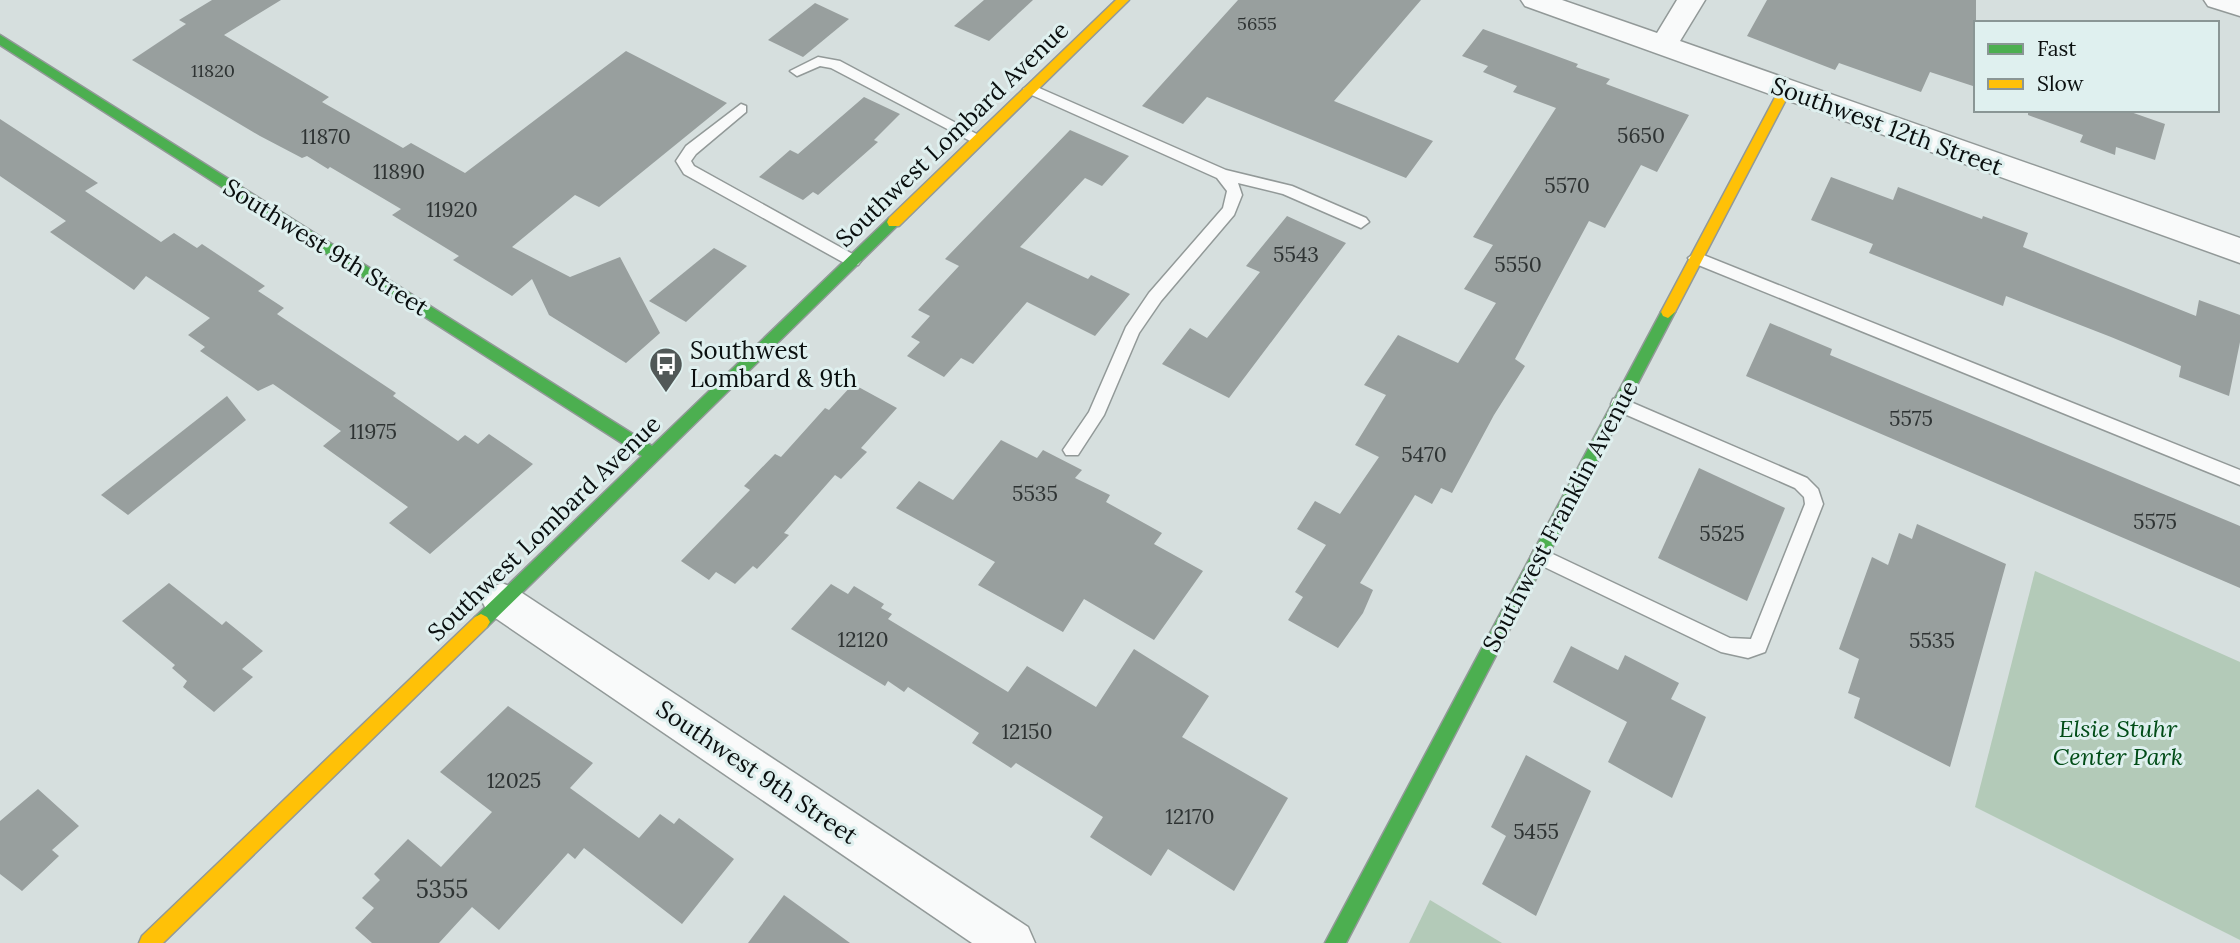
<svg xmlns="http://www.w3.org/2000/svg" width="2240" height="943" font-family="Lora,serif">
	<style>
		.green { fill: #b3cab8 }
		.building { fill: #989f9e }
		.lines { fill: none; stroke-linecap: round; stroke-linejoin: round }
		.lane-casing { stroke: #929998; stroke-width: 3 }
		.street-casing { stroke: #929998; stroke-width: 3 }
		.fast-casing { stroke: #929998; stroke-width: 3 }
		.slow-casing { stroke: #929998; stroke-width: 3 }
		.lane { fill: #f9fafa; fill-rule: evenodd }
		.street { fill: #f9fafa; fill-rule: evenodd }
		.fast { fill: #4caf50; fill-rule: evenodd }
		.slow { fill: #ffc107; fill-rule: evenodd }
		.labels { text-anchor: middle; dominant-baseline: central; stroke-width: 6; stroke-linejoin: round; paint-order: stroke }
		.far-number-label { font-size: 18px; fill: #2e3333 }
		.number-label { font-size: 21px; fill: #2e3333 }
		.street-label { font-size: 24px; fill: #0a0f0f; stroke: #dff0ef }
		.poi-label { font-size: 24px; fill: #0a0f0f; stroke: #dff0ef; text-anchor: start }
		.park-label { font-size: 24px; font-style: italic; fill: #004c17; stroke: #dff0ef }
		.near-number-label { font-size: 24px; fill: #2e3333 }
	</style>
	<rect width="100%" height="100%" fill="#d6dfde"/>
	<g class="green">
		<polygon points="2035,571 2240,662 2240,940 1975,807"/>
		<polygon points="1430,900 1502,943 1409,943"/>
	</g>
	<g class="building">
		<polygon points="212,0 281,0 224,35 329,97 322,102 403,148 411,143 465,173 626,51 727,103 599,207 575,195 512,247 570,277 620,257 660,333 626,363 549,315 532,279 512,296 453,260 459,256 392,215 401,209 330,167 328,169 307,156 302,158 260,136 132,60 186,24 179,20"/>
		<polygon points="984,0 1033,0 989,41 954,26"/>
		<polygon points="1238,0 1421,0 1334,101 1433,141 1406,178 1207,97 1183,124 1142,106"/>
		<polygon points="1767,0 1976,0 1976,87 1930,72 1921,92 1839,63 1835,70 1747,36"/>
		<polygon points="815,3 849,19 803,57 768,40"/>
		<polygon points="1483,29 1578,64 1576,67 1610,79 1606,84 1689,115 1657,172 1641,165 1605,228 1589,221 1515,359 1525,366 1494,415 1452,493 1441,488 1432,504 1415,495 1360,583 1373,590 1363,613 1338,648 1288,620 1303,597 1295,592 1326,545 1297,529 1315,501 1340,514 1379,457 1355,445 1386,395 1364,385 1398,335 1458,363 1496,303 1464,289 1493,245 1473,237 1556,108 1513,92 1517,86 1483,72 1488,66 1462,56"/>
		<polygon points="864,97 900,114 874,140 878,142 818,195 813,192 803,200 759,177 790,150 798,154"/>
		<polygon points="2028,110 2125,110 2165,124 2155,160 2116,147 2115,155 2080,142 2083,135 2028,115"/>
		<polygon points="0,119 98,183 85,191 161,242 174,233 197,248 202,244 265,286 258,291 284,308 277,314 396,393 393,396 458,441 465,435 478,444 489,434 533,464 430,554 389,523 408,507 323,446 341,431 273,384 258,391 200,351 205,347 188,335 210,318 146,276 134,290 50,232 66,221 0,176"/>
		<polygon points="1070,130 1129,156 1102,186 1085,178 1020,247 1088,279 1091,275 1130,294 1095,336 1027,302 973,364 961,358 944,377 907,356 920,342 911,337 930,316 918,310 959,266 945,259"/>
		<polygon points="1831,177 1893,200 1898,187 1982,219 1983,216 2028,233 2023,247 2196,316 2199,300 2240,315 2240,342 2229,396 2179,377 2181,366 2111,337 2006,296 2003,306 1869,253 1873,244 1811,220"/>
		<polygon points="1287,216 1346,243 1229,398 1162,364 1190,328 1207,338 1260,272 1246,266"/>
		<polygon points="714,248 747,266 686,322 649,301"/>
		<polygon points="1770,323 1832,349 1830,355 2240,526 2240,588 1746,376"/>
		<polygon points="853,384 897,408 861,448 867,452 841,479 835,475 784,533 789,535 757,569 753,566 735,584 716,572 709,580 681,561 750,490 744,486 775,454 781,457 825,408 829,410"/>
		<polygon points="227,396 246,420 128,515 101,495"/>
		<polygon points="1001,440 1037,458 1043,450 1082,470 1075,478 1110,495 1106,502 1162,533 1154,544 1203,571 1154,640 1084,599 1063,632 978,585 995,562 896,508 919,481 953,500"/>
		<polygon points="1699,468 1785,508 1747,601 1658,558"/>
		<polygon points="1917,524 2006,564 1950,767 1854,718 1860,698 1848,693 1859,659 1839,649 1872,557 1888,565 1899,533 1912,539"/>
		<polygon points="169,583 222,625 226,621 263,651 242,669 253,677 214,712 183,687 187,681 172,668 175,665 122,621"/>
		<polygon points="831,584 848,594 854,586 884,604 881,608 892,614 888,619 1008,692 1027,666 1096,707 1134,649 1209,696 1182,737 1288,798 1234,891 1168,849 1151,876 1090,837 1103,817 1016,763 1011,768 972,743 979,733 908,687 904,692 888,681 885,686 791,629"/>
		<polygon points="1571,646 1618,670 1625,655 1679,683 1671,699 1706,717 1672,798 1608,762 1627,722 1553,682"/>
		<polygon points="508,706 593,763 570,788 639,838 660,814 674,824 679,818 734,859 682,924 584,848 575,859 568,853 499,930 472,907 439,943 372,943 355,928 374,908 362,898 380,880 374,874 408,839 441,867 492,812 440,772"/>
		<polygon points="1526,755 1591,791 1536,916 1482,884 1506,836 1491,827"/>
		<polygon points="38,789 79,826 52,850 59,856 22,891 0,874 0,821"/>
		<polygon points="784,895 850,943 748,943"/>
	</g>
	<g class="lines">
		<g class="lane-casing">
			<g id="lane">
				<polygon points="818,57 840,61 986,139 979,144 974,143 831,68 820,66 797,76 790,71"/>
				<polygon points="1030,84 1226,170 1292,186 1366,218 1369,222 1361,228 1283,194 1238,183 1242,195 1234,215 1161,301 1139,333 1104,415 1078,455 1066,455 1063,450 1089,412 1126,327 1149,293 1223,208 1227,191 1217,178 1025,92 1023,89"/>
				<polygon points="741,104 746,106 746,112 696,154 691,161 694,166 858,257 861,261 858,265 848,265 684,174 676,161 686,146"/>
				<polygon points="1696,252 2240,470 2240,485 1691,262 1688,258"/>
				<polygon points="1619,397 1807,478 1818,489 1823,504 1765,652 1748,658 1721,652 1534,562 1531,556 1534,550 1540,548 1730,638 1751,639 1805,504 1804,497 1795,488 1613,409 1611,404 1613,399"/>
			</g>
		</g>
		<g class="street-casing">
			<g id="street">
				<polygon points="1521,0 1562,0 1657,33 1677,0 1705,0 1680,41 2240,238 2240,263 1525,6"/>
				<polygon points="2204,0 2240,0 2240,16 2208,6"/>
				<polygon points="502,583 516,589 1028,927 1035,943 972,943 488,613 482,601 488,589"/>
			</g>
		</g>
		<g class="fast-casing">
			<g id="fast">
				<polygon points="0,35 652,446 889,218 894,217 901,222 487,627 481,630 475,627 472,622 475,617 642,456 0,45"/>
				<polygon points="1668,306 1675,312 1346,943 1325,943 1661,312"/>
			</g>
		</g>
		<g class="slow-casing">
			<g id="slow">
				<polygon points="1116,0 1129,0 899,226 889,226 887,222 889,218"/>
				<polygon points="1785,86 1791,90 1675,312 1668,318 1663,316 1661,312 1779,90"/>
				<polygon points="481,614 487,617 490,622 487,627 163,943 139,943 142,936 475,617"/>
			</g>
		</g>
		<use href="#lane" class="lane"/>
		<use href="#street" class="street"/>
		<use href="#fast" class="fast"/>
		<use href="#slow" class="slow"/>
	</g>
	<defs>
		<g id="bus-pin" transform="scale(1.75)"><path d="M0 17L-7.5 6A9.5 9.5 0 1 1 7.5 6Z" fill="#515857" stroke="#dff0ef"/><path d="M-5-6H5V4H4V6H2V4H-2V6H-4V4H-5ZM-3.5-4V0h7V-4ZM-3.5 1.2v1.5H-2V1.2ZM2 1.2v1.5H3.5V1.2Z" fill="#fff"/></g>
	</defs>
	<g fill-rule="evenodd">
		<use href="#bus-pin" x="666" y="364"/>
	</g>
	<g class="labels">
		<g class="far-number-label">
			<text x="1257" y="23">5655</text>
			<text x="213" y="70">11820</text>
		</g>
		<g class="number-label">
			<text x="1641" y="135">5650</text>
			<text x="326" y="136">11870</text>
			<text x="399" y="171">11890</text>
			<text x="1567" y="185">5570</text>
			<text x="452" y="209">11920</text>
			<text x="1296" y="254">5543</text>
			<text x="1518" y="264">5550</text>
			<text x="1911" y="418">5575</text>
			<text x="373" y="431">11975</text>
			<text x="1424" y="454">5470</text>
			<text x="1035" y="493">5535</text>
			<text x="2155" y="521">5575</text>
			<text x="1722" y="533">5525</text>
			<text x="863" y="639">12120</text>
			<text x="1932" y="640">5535</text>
			<text x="1027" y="731">12150</text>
			<text x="514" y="780">12025</text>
			<text x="1190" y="816">12170</text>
			<text x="1536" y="831">5455</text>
		</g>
		<g class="street-label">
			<text transform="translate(1887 126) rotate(20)">Southwest 12th Street</text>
			<text transform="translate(952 134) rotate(-44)">Southwest Lombard Avenue</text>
			<text transform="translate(326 247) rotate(32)">Southwest 9th Street</text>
			<text transform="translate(1560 516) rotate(-62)">Southwest Franklin Avenue</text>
			<text transform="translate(544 528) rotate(-44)">Southwest Lombard Avenue</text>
			<text transform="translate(757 772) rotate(34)">Southwest 9th Street</text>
		</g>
		<g class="poi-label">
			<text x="690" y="350">Southwest<tspan x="690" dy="28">Lombard &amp; 9th</tspan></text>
		</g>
		<g class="park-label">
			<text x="2118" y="728">Elsie Stuhr<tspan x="2118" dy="28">Center Park</tspan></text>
		</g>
		<g class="near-number-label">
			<text x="442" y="889">5355</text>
		</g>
	</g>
	<rect x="1974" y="21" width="245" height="91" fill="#dff0ef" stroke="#8a9695" stroke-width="2"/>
	<rect x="1988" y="44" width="35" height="10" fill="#4caf50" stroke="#8a9695" stroke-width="2"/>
	<text x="2037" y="56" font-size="21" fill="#0a0f0f">Fast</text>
	<rect x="1988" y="79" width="35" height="10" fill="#ffc107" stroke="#8a9695" stroke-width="2"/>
	<text x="2037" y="91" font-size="21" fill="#0a0f0f">Slow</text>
</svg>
